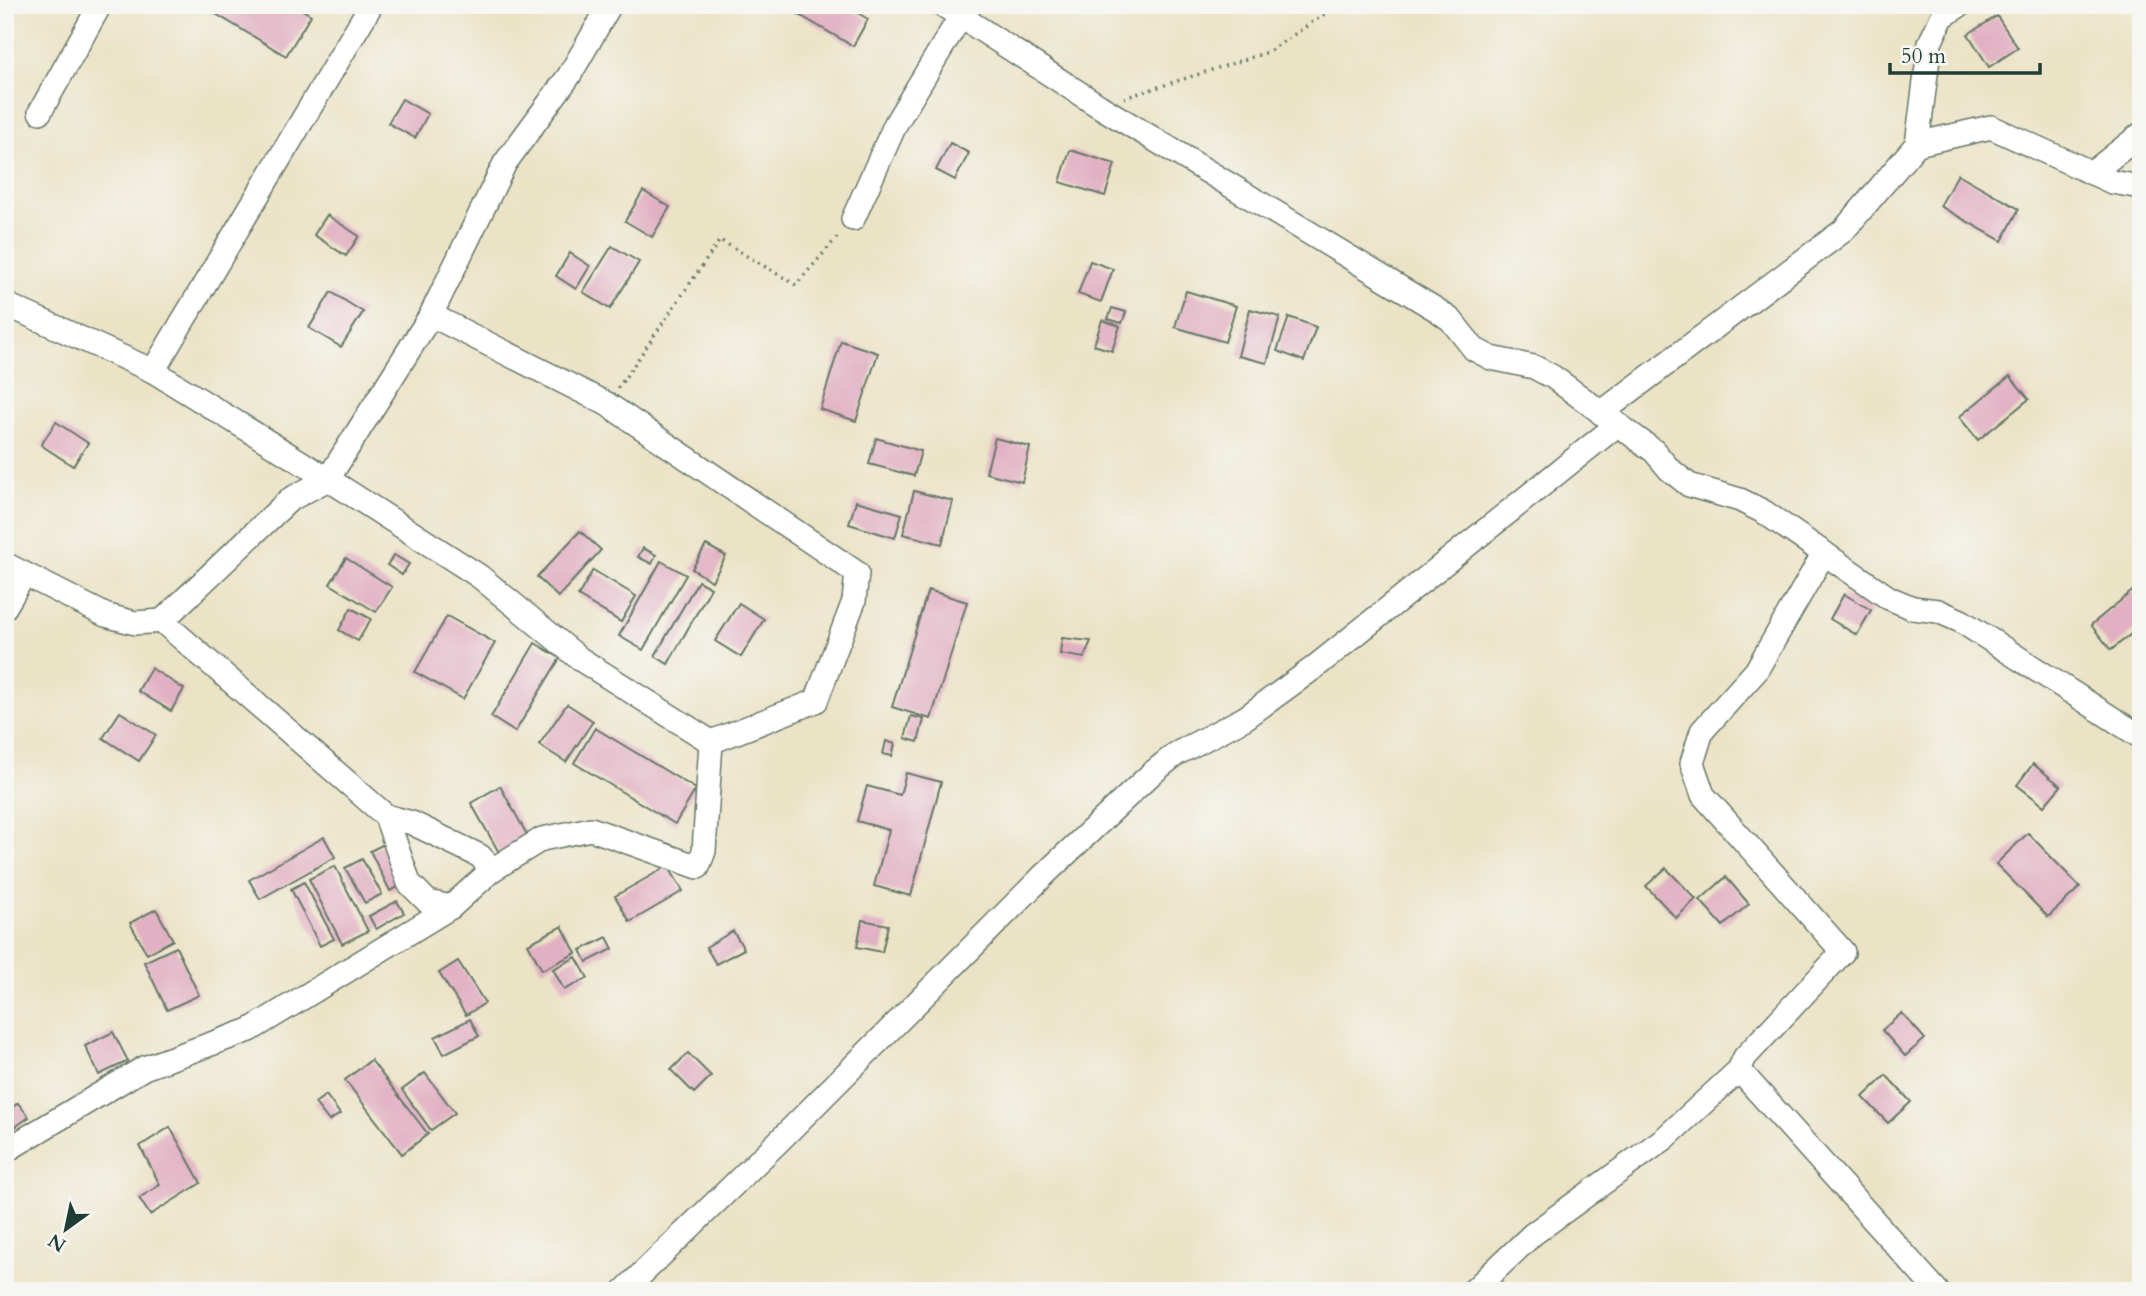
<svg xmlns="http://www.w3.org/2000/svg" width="2146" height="1296" font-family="Cardo,serif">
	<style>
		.building { fill: #e1b0c3 }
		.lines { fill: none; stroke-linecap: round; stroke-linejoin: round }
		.minor-casing { stroke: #667767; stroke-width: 26 }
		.path { stroke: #667767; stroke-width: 3.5; stroke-dasharray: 2 5; stroke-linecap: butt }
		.minor { stroke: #fff; stroke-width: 23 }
	</style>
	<rect width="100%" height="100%" fill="#f6f6f2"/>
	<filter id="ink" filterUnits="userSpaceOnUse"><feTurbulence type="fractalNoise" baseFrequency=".0143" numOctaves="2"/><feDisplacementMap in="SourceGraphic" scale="14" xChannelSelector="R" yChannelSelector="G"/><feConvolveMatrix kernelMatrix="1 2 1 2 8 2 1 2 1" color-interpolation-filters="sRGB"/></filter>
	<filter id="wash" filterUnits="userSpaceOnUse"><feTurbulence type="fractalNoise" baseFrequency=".00686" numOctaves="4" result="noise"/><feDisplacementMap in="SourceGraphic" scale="28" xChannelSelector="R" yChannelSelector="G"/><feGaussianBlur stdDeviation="1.57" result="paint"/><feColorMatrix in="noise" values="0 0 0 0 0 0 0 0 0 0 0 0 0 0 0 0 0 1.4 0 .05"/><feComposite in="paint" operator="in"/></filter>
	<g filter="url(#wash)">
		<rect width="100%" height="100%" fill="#ebe3c6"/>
		<g id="blocks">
			<g class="building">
				<polygon points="201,5 294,5 311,15 286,56"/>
				<polygon points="801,5 844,5 868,19 853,46 796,13"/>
				<polygon points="1997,16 2018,48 1989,67 1968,34"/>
				<polygon points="402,99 428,114 415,138 388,123"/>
				<polygon points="950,143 969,153 955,180 936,170"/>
				<polygon points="1070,150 1115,164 1105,196 1060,182"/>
				<polygon points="1958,174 2019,209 2002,241 1940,206"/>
				<polygon points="643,191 670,207 652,237 625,221"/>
				<polygon points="327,215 359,236 346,256 314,235"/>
				<polygon points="612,246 639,262 610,309 583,292"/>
				<polygon points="570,253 590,266 576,289 556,276"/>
				<polygon points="1090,261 1113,269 1101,302 1078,294"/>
				<polygon points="1186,291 1236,306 1225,342 1175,327"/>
				<polygon points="331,292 363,312 341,347 309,328"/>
				<polygon points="1112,308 1126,312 1122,323 1108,319"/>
				<polygon points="1250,309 1280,317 1267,363 1238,356"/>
				<polygon points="1289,317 1316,327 1304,361 1277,351"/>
				<polygon points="1102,320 1120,326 1112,351 1094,345"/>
				<polygon points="841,341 878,353 856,421 820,409"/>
				<polygon points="2010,376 2029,399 1978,440 1959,417"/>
				<polygon points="56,422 88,443 73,466 41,445"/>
				<polygon points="876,438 921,451 914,476 869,464"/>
				<polygon points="995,438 1030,447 1022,482 986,473"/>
				<polygon points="914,491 953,501 942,544 903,534"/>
				<polygon points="856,501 902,514 895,538 849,524"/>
				<polygon points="580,531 601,550 558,597 537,577"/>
				<polygon points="706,545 726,556 712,581 692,569"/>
				<polygon points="643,548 656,555 652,564 638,557"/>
				<polygon points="394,555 409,564 402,575 387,565"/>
				<polygon points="346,558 392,587 376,612 330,584"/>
				<polygon points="661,561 686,575 643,650 619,636"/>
				<polygon points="593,570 636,596 621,622 578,596"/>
				<polygon points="698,581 711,588 668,664 655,656"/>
				<polygon points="2137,587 2141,591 2141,626 2111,650 2091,625"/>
				<polygon points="928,590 967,602 931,719 892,707"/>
				<polygon points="1844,594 1871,610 1857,635 1830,619"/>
				<polygon points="739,603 764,619 741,657 715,641"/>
				<polygon points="351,608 371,619 358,641 339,630"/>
				<polygon points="447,616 495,643 463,699 415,672"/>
				<polygon points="1062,638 1091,641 1084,658 1060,654"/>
				<polygon points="535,643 560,658 515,732 491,717"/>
				<polygon points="151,668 184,689 171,711 138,691"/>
				<polygon points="567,704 593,721 566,762 539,745"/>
				<polygon points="120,712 156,735 139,761 103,738"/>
				<polygon points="911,716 924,719 918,742 905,738"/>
				<polygon points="595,728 696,789 675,824 574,763"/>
				<polygon points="886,741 895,744 892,756 883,754"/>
				<polygon points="2033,764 2061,786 2044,806 2017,785"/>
				<polygon points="906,773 941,782 911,896 874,886 889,830 857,821 867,786 900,795"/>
				<polygon points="500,786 530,840 501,856 471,803"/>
				<polygon points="2028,833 2080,887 2048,917 1996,864"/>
				<polygon points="324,837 335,857 260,899 249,880"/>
				<polygon points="388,842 408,882 390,891 370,851"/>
				<polygon points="362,859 382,894 365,903 345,868"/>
				<polygon points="335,866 368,931 342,944 309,879"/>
				<polygon points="668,866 683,891 630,922 615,896"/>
				<polygon points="1666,868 1696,899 1676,918 1646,886"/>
				<polygon points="1726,877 1749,904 1723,926 1700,900"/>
				<polygon points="304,882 334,939 320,946 291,889"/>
				<polygon points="397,901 404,913 376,929 369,916"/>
				<polygon points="156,909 173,940 147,954 130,923"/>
				<polygon points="862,920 888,925 882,952 857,947"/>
				<polygon points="562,926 576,953 542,970 528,944"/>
				<polygon points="733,931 744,949 716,964 706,947"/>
				<polygon points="607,937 613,949 587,962 581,950"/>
				<polygon points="176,947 199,995 167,1010 144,962"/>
				<polygon points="576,957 588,978 564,990 553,969"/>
				<polygon points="458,961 485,1003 466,1015 439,973"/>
				<polygon points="1902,1013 1925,1039 1905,1056 1882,1030"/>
				<polygon points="470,1019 479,1036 444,1054 435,1037"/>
				<polygon points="113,1032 128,1061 99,1075 85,1046"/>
				<polygon points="688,1053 711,1076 694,1093 671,1070"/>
				<polygon points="371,1060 428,1134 402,1154 345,1080"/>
				<polygon points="425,1073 455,1113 431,1130 402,1090"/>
				<polygon points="1886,1075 1911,1102 1888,1123 1863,1097"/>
				<polygon points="326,1095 340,1114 329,1121 315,1103"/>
				<polygon points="18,1103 29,1117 10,1131 5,1125 5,1113"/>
				<polygon points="170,1127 201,1183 150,1215 139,1198 160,1185 140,1146"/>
			</g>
		</g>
	</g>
	<g filter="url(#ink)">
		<use href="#blocks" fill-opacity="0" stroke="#667767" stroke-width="2"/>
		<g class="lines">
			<g class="minor-casing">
				<g id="minor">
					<polyline points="943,5 1099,106 1437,310 1451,320 1474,349 1491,358 1534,367 1553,377 1654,451 1669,469 1689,485 1740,500 1764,512 1889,598 1913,608 1938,611 1961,621 2141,737"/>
					<polyline points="40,112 100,5"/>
					<polyline points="1917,144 1991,127 2112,182 2141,187"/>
					<polyline points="2092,173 2141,134"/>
					<polyline points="853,219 896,123 953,29 970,5"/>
					<polyline points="5,304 153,371 328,479 479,576 580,659 711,742"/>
					<polyline points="431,315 607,404 857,573 854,601 816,701 711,742"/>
					<polyline points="153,371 371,5"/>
					<polyline points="1601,413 1844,230 1917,144 1930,43 1942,17 1960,5"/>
					<polyline points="5,564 105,615 135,623 162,621 386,816 412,823 480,856 492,870"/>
					<polyline points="5,607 24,575"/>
					<polyline points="162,621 289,500 328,479 431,315 505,163 569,76 610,5"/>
					<polyline points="386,816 409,883 428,902 451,907 492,870 542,839 591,829 698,867 704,851 711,742"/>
					<polyline points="1739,1070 1937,1291"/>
					<polyline points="5,1151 144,1068 250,1030 451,907"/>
					<polyline points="624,1291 780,1140 1046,873 1151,774 1176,754 1245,718 1315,667 1617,425"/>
					<polyline points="1473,1291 1533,1234 1665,1138 1739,1070 1745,1057 1843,952 1703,795 1692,763 1702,731 1756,671 1824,553"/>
				</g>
			</g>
			<g class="path">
				<polyline points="1124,98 1268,52 1338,5"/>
				<polyline points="618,388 720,240 796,285 840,234"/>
			</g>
			<use href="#minor" class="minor"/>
		</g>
	</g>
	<rect width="2146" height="1296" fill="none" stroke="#f6f6f2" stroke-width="28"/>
	<g transform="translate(66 1229) rotate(213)" stroke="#f6f6f2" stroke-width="5" paint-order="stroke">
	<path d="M0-5L12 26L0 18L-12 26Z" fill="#1f3d34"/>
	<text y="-10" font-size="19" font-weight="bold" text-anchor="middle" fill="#1f3d34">N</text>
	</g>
	<path d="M1890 63v10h150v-10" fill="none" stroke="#1f3d34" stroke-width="3.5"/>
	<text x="1901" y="63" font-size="21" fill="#1f3d34" stroke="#f6f6f2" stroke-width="5" paint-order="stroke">50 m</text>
</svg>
